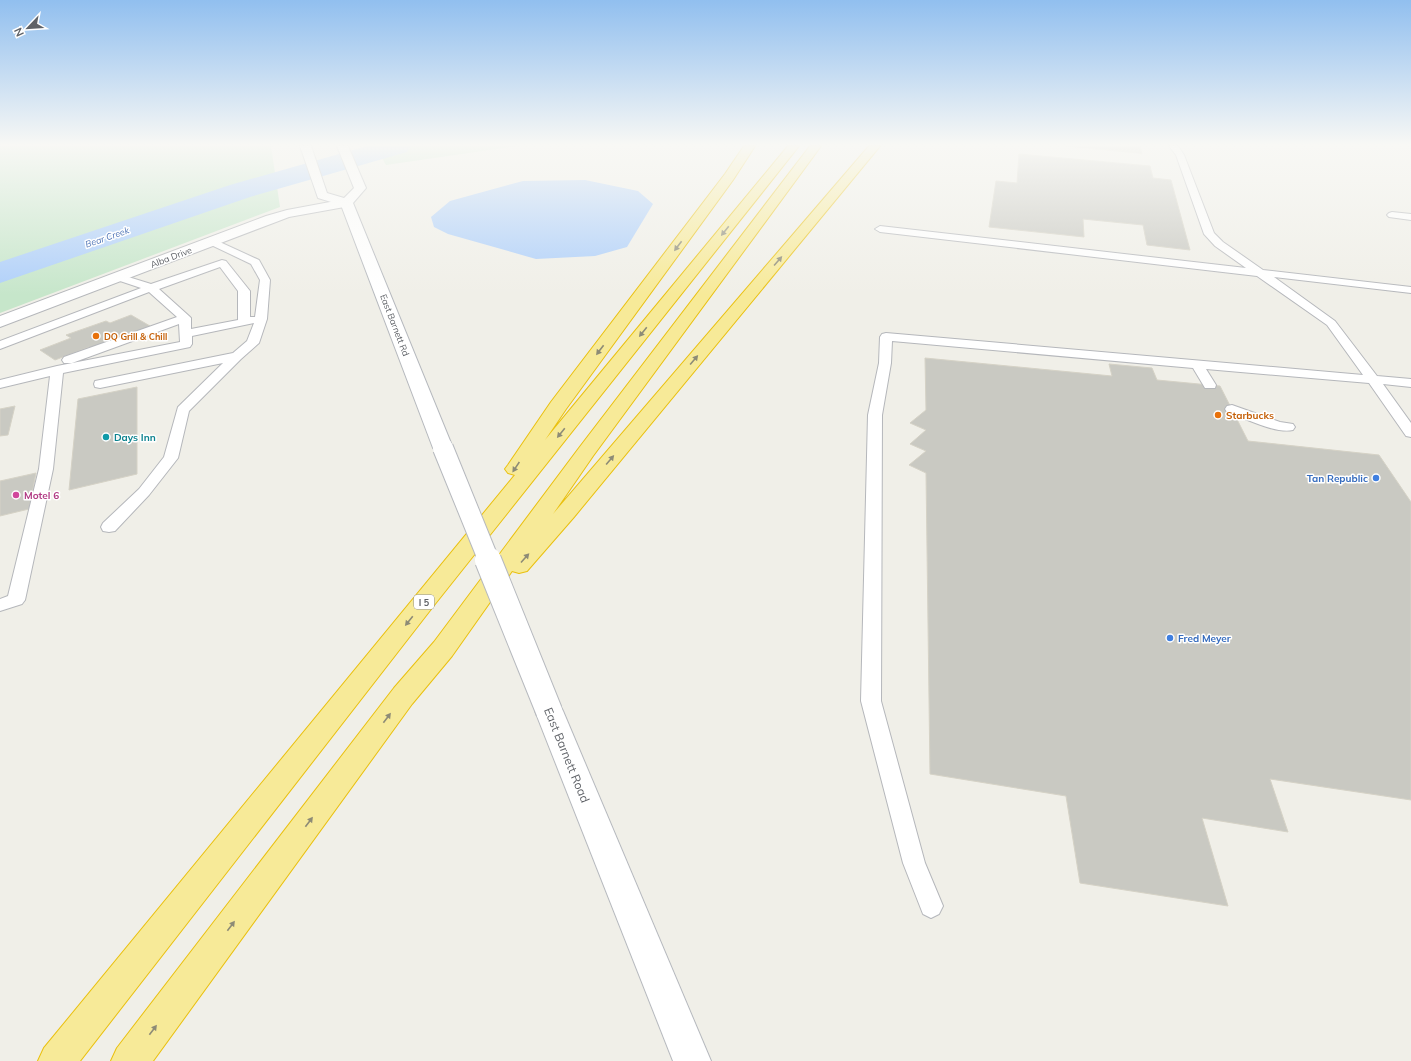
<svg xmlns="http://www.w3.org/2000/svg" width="1411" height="1061" font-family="Mulish,sans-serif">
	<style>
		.green { fill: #c6e6ca }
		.water { fill: #aecffa }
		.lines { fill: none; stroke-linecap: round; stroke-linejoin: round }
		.river { fill: #aecffa; fill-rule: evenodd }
		.building { fill: #c9c9c2; stroke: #d5d2c6 }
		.service-casing { stroke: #b5b7bb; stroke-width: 2 }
		.minor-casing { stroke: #b5b7bb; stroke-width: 2 }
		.secondary-casing { stroke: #b6b9be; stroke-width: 2 }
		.motorway-casing { stroke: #eac00e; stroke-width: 2 }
		.service { fill: #fff; fill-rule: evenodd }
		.minor { fill: #fff; fill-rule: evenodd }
		.secondary { fill: #fff; fill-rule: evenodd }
		.motorway { fill: #f7ea98; fill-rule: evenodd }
		.secondary-bridge-far1-casing { stroke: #b6b9be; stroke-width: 22; stroke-linecap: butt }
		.secondary-bridge-casing { stroke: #b6b9be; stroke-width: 28; stroke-linecap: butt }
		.secondary-bridge-far1 { stroke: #fff; stroke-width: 20 }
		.secondary-bridge { stroke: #fff; stroke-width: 26 }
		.oneway { fill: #8d8b76 }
		.food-dot { fill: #e8710a; stroke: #fff; stroke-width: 1.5 }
		.culture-dot { fill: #0f9aa8; stroke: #fff; stroke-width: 1.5 }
		.shop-dot { fill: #3f7fe0; stroke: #fff; stroke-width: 1.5 }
		.hotel-dot { fill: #d1479c; stroke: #fff; stroke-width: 1.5 }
		.labels { text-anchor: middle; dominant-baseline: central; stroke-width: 3; stroke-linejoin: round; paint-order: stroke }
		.far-water-label { font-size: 9px; font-style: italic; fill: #4d73b5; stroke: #fff }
		.far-street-label { font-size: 9px; fill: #5f6267; stroke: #fff }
		.far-food-label { font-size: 9px; font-weight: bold; fill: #c56008; stroke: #fff; text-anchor: start }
		.shield { fill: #fff; stroke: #8f9195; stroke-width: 1 }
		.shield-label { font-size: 9px; font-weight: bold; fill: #5f6267 }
		.food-label { font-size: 10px; font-weight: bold; fill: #c56008; stroke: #fff; text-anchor: start }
		.culture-label { font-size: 10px; font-weight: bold; fill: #0d838f; stroke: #fff; text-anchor: start }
		.shop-label { font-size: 10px; font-weight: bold; fill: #366cbe; stroke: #fff; text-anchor: end }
		.hotel-label { font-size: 10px; font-weight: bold; fill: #b23c85; stroke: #fff; text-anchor: start }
		.near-street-label { font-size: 12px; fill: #5f6267; stroke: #fff }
	</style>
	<rect width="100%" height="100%" fill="#f0efe8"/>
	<g class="green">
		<polygon points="0,146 271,146 280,207 0,313"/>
		<polygon points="375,146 517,146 386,165"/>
	</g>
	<polygon class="water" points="585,180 638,191 653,204 627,247 595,256 536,259 448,234 434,227 431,217 450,201 523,181"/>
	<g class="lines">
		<polygon class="river" points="367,146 411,146 407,152 250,197 0,283 0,262 230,185"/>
	</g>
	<g class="building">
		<polygon points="1066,146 1140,146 1142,154 1138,153"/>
		<polygon points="1019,154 1150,166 1153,178 1171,180 1190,250 1147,245 1143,225 1083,219 1084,237 989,227 996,181 1017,183"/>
		<polygon points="131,315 150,326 92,349 89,347 55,360 40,350 71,338 66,335 106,321 110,323"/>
		<polygon points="925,358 1112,376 1109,364 1152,368 1157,380 1220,386 1248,441 1379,455 1411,502 1411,800 1270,779 1288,832 1202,818 1228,906 1080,883 1066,796 930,774 926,473 909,465 926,451 910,444 926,430 910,423 926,410"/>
		<polygon points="137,387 137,474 69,490 78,399"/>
		<polygon points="15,406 8,435 0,436 0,409"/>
		<polygon points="36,473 29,509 0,516 0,481"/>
	</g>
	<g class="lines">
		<g class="service-casing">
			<g id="service">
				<polygon points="1169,146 1178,146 1184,155 1214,233 1223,242 1263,270 1411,287 1411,293 1274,277 1335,321 1377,376 1411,379 1411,387 1383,384 1411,423 1411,437 1406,436 1369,383 1206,369 1216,385 1215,388 1205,388 1193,368 892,341 891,363 882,415 881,701 925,863 943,906 939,914 931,918 923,914 903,863 861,701 868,415 879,363 880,337 882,334 886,333 1363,375 1327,325 1257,276 880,232 875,229 880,226 1246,268 1215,246 1204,234 1176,155"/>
				<polygon points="1392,212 1411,214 1411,220 1389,217 1387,215 1389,213"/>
				<path d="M211,238L259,260L270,280L267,319L259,343L241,359L189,411L178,458L149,495L115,531L109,532L103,531L101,527L103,523L139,489L164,457L178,407L223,363L100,388L95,387L94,384L95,381L233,353L247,341L254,323L192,336V344L190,347L63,373L53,469L25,600L22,604L0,611V599L8,596L39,469L50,376L0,388V380L57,366L180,342L179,324L72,363H64L62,360L64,357L177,317L149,292L0,349V341L141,288L114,279L113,277L114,275H122L151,284L222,260L226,261L250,291V317H255L260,280L251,264L207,243L206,241L207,239ZM220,267L238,291V320L191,329V318L189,316L159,289Z"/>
				<path d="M1232,405L1280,422L1293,424L1295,427L1293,430C1275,434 1245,418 1227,412L1225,409L1227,406Z"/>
			</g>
		</g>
		<g class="minor-casing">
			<polygon id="minor" points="346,199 350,200 352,203 350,206 289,217 276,222 0,327 0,316 266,216 287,210"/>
		</g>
		<g class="secondary-casing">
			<g id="secondary">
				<polygon points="300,146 311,146 327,193 344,198 354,188 337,146 348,146 366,188 353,203 453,448 450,452 443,454 436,452 433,448 341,205 318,198"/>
				<polygon points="549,700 559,703 563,711 711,1061 673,1061 535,711 539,703"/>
			</g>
		</g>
		<g class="motorway-casing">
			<g id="motorway">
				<polygon points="744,146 755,146 733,180 566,409 545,440 788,146 799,146 435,604 80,1061 38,1061 44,1048 515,475 508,473 505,469 508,465 551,402 725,174"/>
				<polygon points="810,146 821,146 593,456 553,514 869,146 880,146 574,517 527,571 519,573 512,571 452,656 412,704 153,1061 111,1061 117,1048 394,688 434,642 579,448"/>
			</g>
		</g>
		<use href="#service" class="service"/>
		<use href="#minor" class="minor"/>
		<use href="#secondary" class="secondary"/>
		<use href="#motorway" class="motorway"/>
		<g class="secondary-bridge-far1-casing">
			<polyline id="secondary-bridge-far1" points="443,448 489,561"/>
		</g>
		<g class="secondary-bridge-casing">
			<polyline id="secondary-bridge" points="488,560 549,711"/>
		</g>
		<use href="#secondary-bridge-far1" class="secondary-bridge-far1"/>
		<use href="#secondary-bridge" class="secondary-bridge"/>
	</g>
	<defs><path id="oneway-solid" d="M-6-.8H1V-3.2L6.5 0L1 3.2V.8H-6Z"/></defs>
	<g class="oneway">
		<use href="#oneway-solid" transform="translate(725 231) rotate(129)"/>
		<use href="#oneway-solid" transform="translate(678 246) rotate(127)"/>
		<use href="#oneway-solid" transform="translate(778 261) rotate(-49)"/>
		<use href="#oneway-solid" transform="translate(643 332) rotate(129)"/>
		<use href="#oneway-solid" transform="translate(600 350) rotate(127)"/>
		<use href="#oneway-solid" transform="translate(694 360) rotate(-50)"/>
		<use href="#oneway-solid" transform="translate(561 433) rotate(129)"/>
		<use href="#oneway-solid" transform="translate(610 460) rotate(-50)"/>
		<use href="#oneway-solid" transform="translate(516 467) rotate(124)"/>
		<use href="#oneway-solid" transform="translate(525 558) rotate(-48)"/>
		<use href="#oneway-solid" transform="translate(409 621) rotate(129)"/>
		<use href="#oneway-solid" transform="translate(387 718) rotate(-53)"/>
		<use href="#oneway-solid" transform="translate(309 822) rotate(-53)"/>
		<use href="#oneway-solid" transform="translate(231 926) rotate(-53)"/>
		<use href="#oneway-solid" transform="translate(153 1030) rotate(-53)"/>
	</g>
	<linearGradient id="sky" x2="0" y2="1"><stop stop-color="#91bfef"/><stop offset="0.49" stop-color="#f8f8f5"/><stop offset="1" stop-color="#f8f8f5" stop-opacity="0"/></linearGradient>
	<rect width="1411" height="295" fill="url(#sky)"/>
	<g class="food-dot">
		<circle cx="96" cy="336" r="4"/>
		<circle cx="1218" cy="415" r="4"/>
	</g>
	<circle class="culture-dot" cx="106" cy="437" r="4"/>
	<g class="shop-dot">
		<circle cx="1376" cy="478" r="4"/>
		<circle cx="1170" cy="638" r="4"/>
	</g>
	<circle class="hotel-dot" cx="16" cy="495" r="4"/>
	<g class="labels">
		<g class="far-water-label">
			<text transform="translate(107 237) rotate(-19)">Bear Creek</text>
		</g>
		<g class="far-street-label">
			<text transform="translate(171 257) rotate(-21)">Alba Drive</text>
			<text transform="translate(395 325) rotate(69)">East Barnett Rd</text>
		</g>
		<g class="far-food-label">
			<text x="104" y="336">DQ Grill &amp; Chill</text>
		</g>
		<rect class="shield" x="414" y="595" width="20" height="14" rx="3"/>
		<g class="shield-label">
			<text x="424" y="602">I 5</text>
		</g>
		<g class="food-label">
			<text x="1226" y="415">Starbucks</text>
		</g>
		<g class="culture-label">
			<text x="114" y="437">Days Inn</text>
		</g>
		<g class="shop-label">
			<text x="1368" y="478">Tan Republic</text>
			<text x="1178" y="638" text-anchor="start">Fred Meyer</text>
		</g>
		<g class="hotel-label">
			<text x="24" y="495">Motel 6</text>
		</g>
		<g class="near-street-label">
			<text transform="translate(567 755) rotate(68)">East Barnett Road</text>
		</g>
	</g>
	<g transform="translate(28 28) rotate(245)" stroke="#ffffff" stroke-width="3" paint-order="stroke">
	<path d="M0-3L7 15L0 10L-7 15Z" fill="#5f6267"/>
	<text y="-6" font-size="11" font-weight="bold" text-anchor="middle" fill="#5f6267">N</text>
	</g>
</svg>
